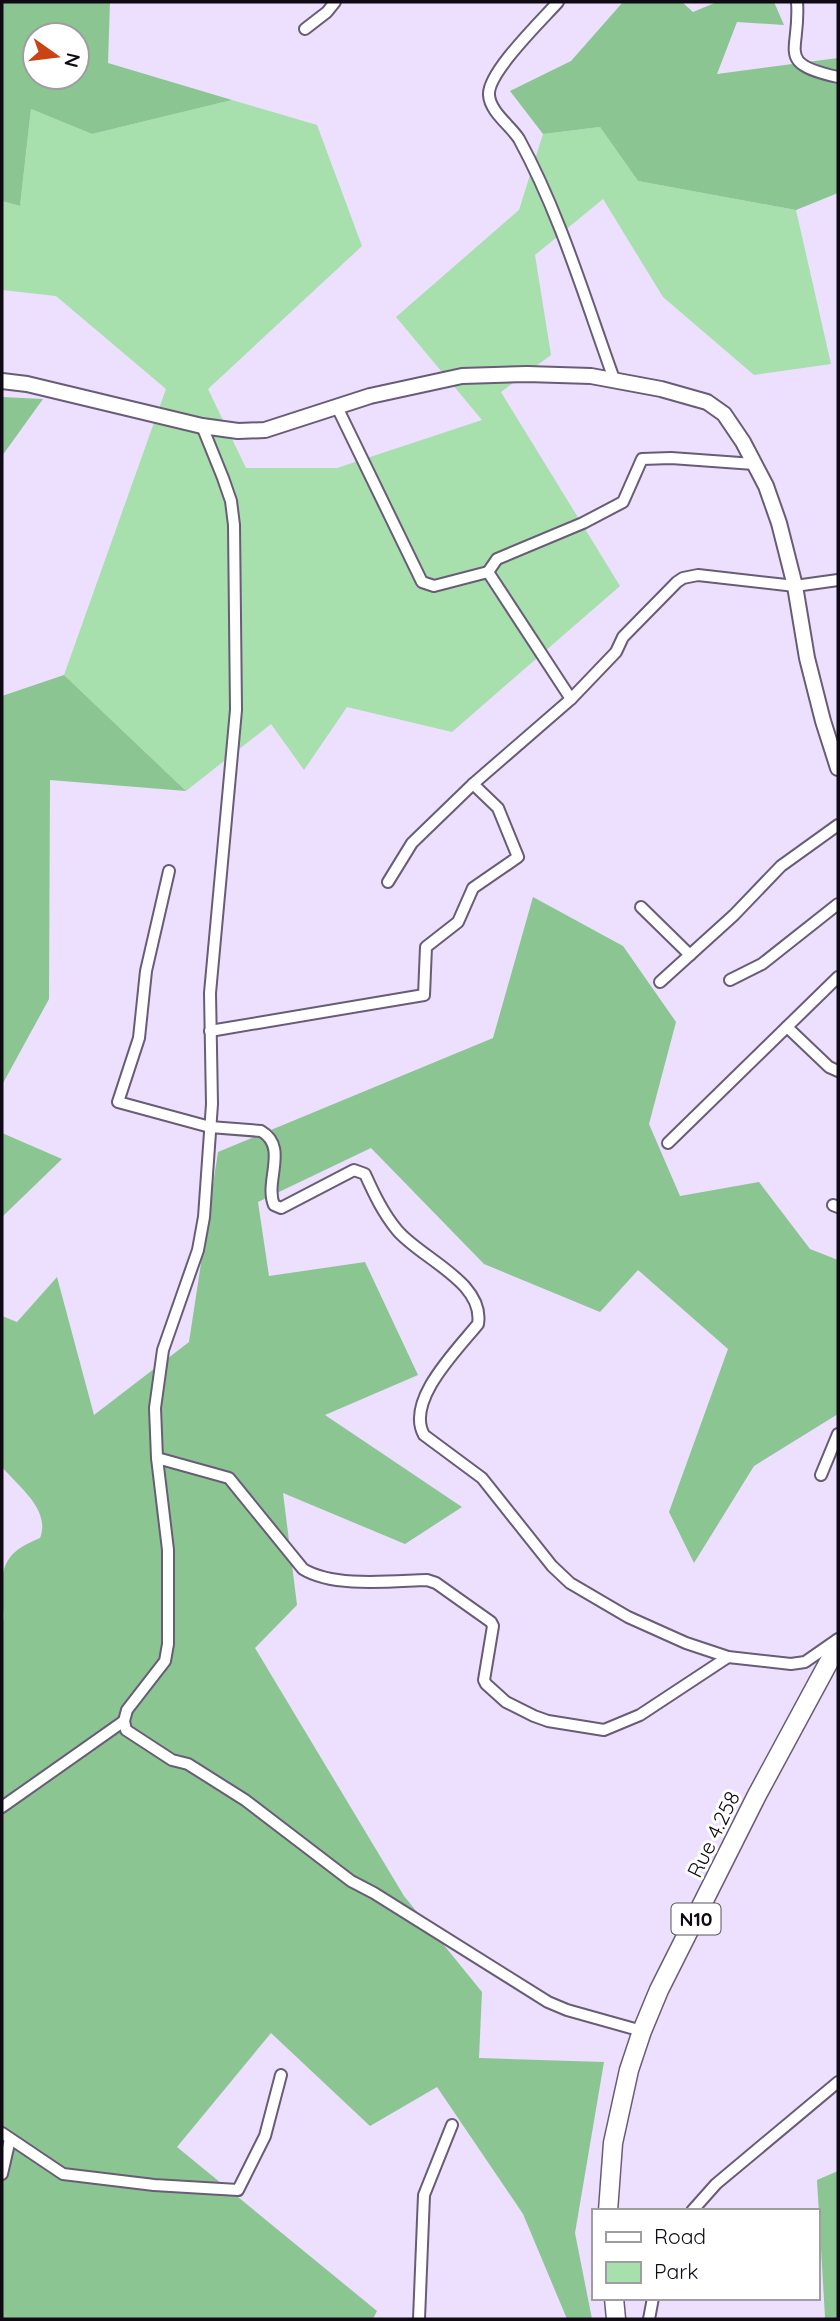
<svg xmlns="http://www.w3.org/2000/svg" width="840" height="2321" font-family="Quicksand,sans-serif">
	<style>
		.green { fill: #a7dfad }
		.forest { fill: #8bc592; fill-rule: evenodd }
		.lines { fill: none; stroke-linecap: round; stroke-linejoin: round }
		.minor-casing { stroke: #685c76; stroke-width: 14 }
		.tertiary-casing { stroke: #685c76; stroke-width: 18 }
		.trunk-casing { stroke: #685c76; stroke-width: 21 }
		.minor { stroke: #fff; stroke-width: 10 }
		.tertiary { stroke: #fff; stroke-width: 14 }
		.trunk { stroke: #fff; stroke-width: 18 }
		.labels { text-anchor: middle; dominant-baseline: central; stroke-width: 6; stroke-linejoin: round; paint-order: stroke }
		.shield { fill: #fff; stroke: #57545a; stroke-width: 2 }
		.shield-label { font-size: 19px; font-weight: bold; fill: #0f0a14 }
		.street-label { font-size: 21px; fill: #0f0a14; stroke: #fff }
	</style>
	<rect width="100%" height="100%" fill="#eddffe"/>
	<polygon class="green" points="232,100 317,125 362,246 208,389 246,468 337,468 482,420 396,317 519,210 543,134 600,127 638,181 796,210 831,364 754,375 663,297 603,199 535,255 551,355 501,392 620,586 452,732 347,707 304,770 271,724 186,791 64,675 166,389 56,296 2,290 2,201 20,206 31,109 92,134"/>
	<g class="forest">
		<path d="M2,2H110L108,63L232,100L92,134L31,109L20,206L2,201ZM35,35H77V77H35Z"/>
		<polygon points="623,2 682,2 693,12 717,2 774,2 784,25 737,22 717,74 838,58 838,193 796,210 638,181 600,127 543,134 510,91 571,61"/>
		<polygon points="2,397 43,399 2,456"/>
		<polygon points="64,675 186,791 50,780 49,999 2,1085 2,696"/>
		<path d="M533,897L623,946L676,1022L649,1124L680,1196L759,1182L810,1249L838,1260V1414L754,1466L694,1563L669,1512L728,1349L638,1270L600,1312L484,1264L371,1148L258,1202L269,1276L365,1262L418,1375L325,1415L462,1507L405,1544L283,1493L297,1605L255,1648L404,1896L482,1992L479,2058L604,2062L575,2233L592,2319H567L523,2214L437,2087L370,2126L271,2033L177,2147L377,2311L373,2319H2V1626C5,1615 3,1610 2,1599C0,1563 8,1551 40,1538C51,1510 19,1487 2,1467V1316L17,1322L57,1277L94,1415L189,1342L218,1152L493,1038Z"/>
		<polygon points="2,1133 62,1159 2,1217"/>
		<polygon points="838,2171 838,2319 823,2319 825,2317 817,2180"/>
	</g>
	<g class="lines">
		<g class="minor-casing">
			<g id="minor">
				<path d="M558,2C543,19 487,73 489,95C490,112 511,126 519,139C560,214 585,299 614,379"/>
				<path d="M797,2C801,52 774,63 838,77"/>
				<polyline points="305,29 327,12 335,2"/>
				<polyline points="337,407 422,582 434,586 488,572 571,699 473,784 412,843 388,882"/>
				<polyline points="202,426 223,478 231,501 234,525 236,710 210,993 212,1104 204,1217 198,1250 163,1350 155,1408 157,1458 168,1550 168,1644 165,1661 127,1710 124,1721 126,1730 172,1760 188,1764 245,1800 351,1881 374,1893 548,2002 567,2010 642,2031"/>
				<polyline points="488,572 497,559 583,523 623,502 642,459 671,458 754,464"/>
				<polyline points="571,699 616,652 623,637 677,582 683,578 698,575 795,586 838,580"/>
				<path d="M169,871L146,971L139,1038L118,1102L210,1127L261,1131C289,1147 264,1181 274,1205L281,1208L354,1170L365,1174C374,1194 383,1213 397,1230C420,1258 485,1282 478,1324C457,1350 405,1401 424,1435L482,1478L552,1566L570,1583L628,1617L686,1643L728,1657L791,1664L805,1662L838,1639"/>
				<polyline points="641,907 690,955"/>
				<polyline points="730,980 762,964 838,904"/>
				<polyline points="660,982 734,915 781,866 838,825"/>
				<polyline points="787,1027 829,1067 838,1071"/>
				<polyline points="210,1031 424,995 426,947 458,922 473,888 518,857 498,808 473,784"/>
				<polyline points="668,1143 838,977"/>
				<polyline points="833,1205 838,1207"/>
				<path d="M157,1458L229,1478L303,1569C334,1588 392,1581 427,1580L436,1583L491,1622L493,1626L484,1680L486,1684L506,1702L534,1716L548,1721L604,1730L640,1715L728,1657"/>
				<polyline points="821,1475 838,1434"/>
				<polyline points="2,1807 124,1721"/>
				<polyline points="2,2133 63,2174 154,2185 238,2190 265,2136 281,2075"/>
				<polyline points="2,2174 10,2139"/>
				<polyline points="692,2211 716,2184 838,2082"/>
				<polyline points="419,2319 424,2195 452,2125"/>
				<polyline points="649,2319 653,2298"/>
			</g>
		</g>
		<g class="tertiary-casing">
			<polyline id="tertiary" points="2,381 27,384 202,426 238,431 265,430 370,396 462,376 527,374 591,376 661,389 707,402 724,414 743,442 766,486 779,523 795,586 807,658 823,721 838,768"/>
		</g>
		<g class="trunk-casing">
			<g id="trunk">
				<polyline points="608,2211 613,2143 629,2070 642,2031 659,1990 757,1795 838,1645"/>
				<polyline points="614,2298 616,2319"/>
			</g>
		</g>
		<use href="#minor" class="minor"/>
		<use href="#tertiary" class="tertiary"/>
		<use href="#trunk" class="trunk"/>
	</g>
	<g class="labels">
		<rect class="shield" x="671.5" y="1903.5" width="49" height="31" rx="5"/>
		<g class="shield-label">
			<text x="696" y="1919">N10</text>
		</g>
		<g class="street-label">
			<text transform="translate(713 1834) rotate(-64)">Rue 4.258</text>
		</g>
	</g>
	<rect width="840" height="2321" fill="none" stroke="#0f0a14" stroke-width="7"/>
	<rect x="592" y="2209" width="228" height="91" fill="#ffffff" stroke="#9f9da1" stroke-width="2"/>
	<rect x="606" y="2232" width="35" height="10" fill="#ffffff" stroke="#9f9da1" stroke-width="2"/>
	<text x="654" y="2244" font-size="21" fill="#0f0a14">Road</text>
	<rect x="606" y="2262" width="35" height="21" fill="#a7dfad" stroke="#9f9da1" stroke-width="2"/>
	<text x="654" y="2279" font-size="21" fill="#0f0a14">Park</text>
	<g transform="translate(56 56) rotate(104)"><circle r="33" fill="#ffffff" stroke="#9f9da1" stroke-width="2"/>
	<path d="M0-5L12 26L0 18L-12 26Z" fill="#ca4313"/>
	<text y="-10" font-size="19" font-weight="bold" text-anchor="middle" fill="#0f0a14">N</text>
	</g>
</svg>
